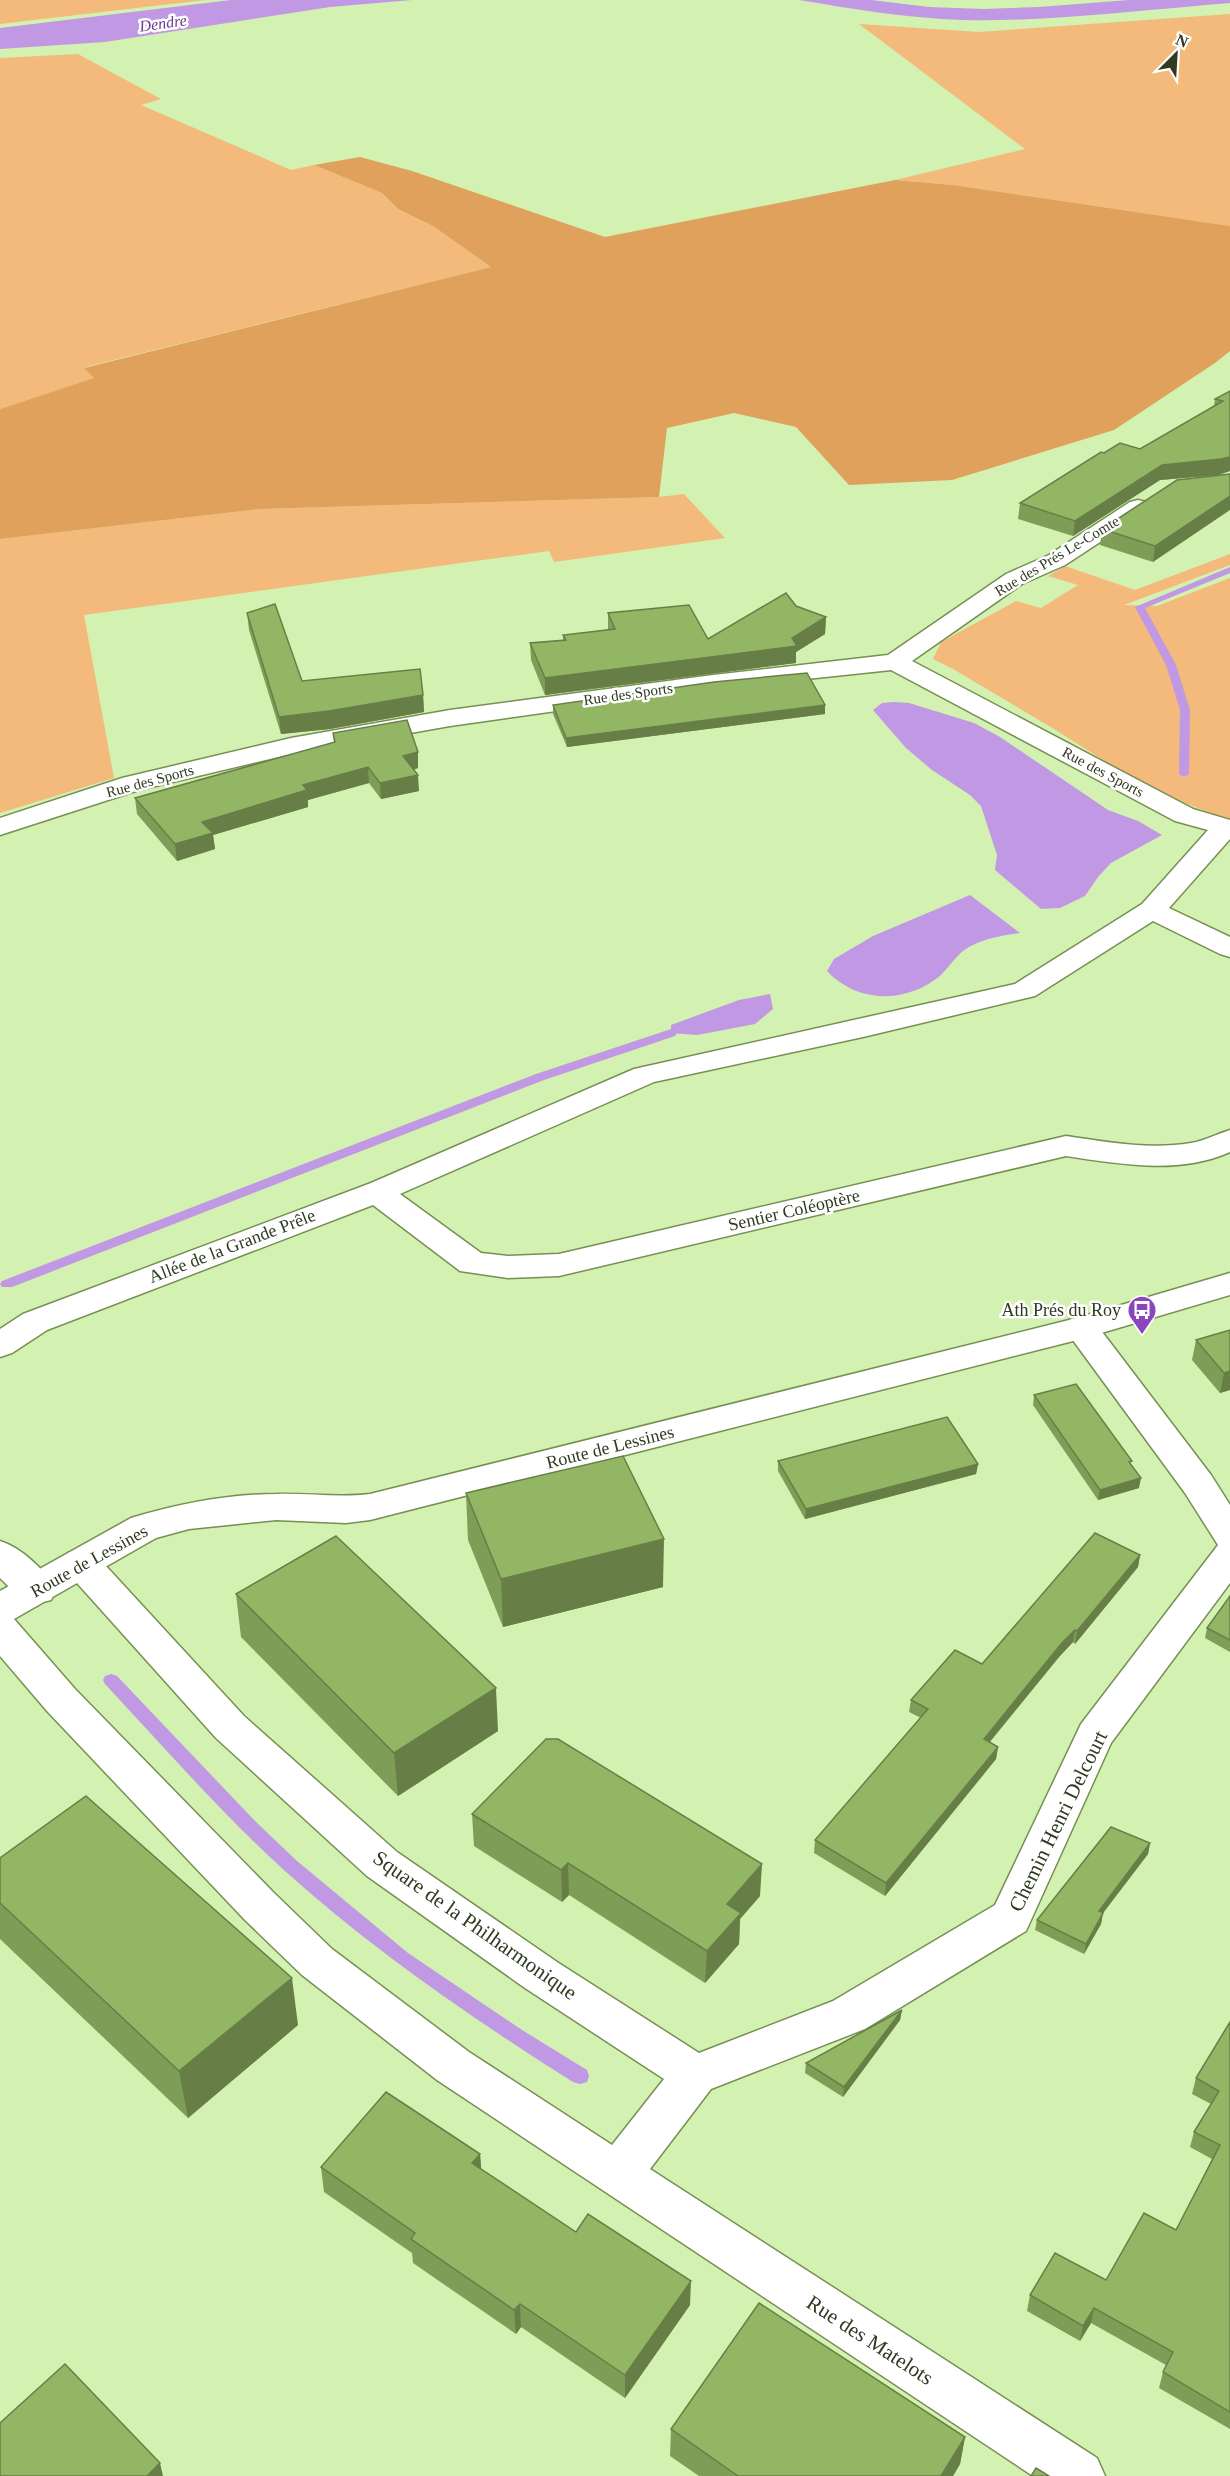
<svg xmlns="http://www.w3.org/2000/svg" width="1230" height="2476" font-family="'Times New Roman',serif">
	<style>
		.green { fill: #f3ba7c }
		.forest { fill: #dfa15b }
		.water { fill: #c098e4 }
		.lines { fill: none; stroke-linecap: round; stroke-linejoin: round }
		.stream { fill: #c098e4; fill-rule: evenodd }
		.minor-casing { stroke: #769054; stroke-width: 3 }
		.major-casing { stroke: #769054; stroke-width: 3 }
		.minor { fill: #fff; fill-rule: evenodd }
		.major { fill: #fff; fill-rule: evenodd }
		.wall { fill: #7e9d57 }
		.shaded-wall { fill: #677f47 }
		.building { fill: #93b665; stroke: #677f47; stroke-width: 1.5 }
		.labels { text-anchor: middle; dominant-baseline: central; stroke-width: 5; stroke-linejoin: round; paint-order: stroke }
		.far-street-label { font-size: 15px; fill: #2f3a21; stroke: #fff }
		.far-water-label { font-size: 16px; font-style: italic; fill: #6c3992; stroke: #fff }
		.street-label { font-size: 18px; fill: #2f3a21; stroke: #fff }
		.poi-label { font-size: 18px; fill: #2f3a21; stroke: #fff; text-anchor: end }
		.near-street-label { font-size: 21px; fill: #2f3a21; stroke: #fff }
	</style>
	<rect width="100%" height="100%" fill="#d3f1b0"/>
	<g class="green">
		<polygon points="0,0 205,0 0,24"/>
		<polygon points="1230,14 1230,226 953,185 895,180 1025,149 859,24 979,32"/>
		<polygon points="78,54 161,99 141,105 291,170 314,165 382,193 398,209 433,226 491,267 85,367 95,378 0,409 0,58"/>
		<polygon points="684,494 725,538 554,562 549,551 84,615 114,778 0,813 0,539 260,509 659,497"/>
		<polygon points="1230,554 1230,565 1124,605 1157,606 1230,578 1230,820 1152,791 1054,729 953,669 933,659 941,642 1016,601 1041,608 1078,585 1048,576 1065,566 1135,590"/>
	</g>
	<polygon class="forest" points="360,157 412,171 605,237 895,180 953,185 1230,226 1230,351 1215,363 1114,430 952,480 849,485 796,427 734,413 667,428 659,497 260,509 0,539 0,409 94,378 84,368 491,267 433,226 398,209 382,193 314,165"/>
	<g class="water">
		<polygon points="231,0 412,0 330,7 105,42 0,49 0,28"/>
		<path d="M799,0H871L929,7L983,9L1039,7L1129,0H1230V3C1141,10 1051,22 962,20C907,18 853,9 799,0Z"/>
		<polygon points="894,702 909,703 974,723 1000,737 1108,810 1138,821 1162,835 1111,863 1098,877 1085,896 1060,908 1041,909 995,870 997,855 981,806 970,795 932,770 906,748 873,710 882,703"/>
		<path d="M970,895L1020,933C1001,936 979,939 963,951C952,960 945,974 933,981C899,1004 855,1001 827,971L834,959L873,936Z"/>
		<polygon points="770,994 773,1009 755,1024 697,1035 671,1033 671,1025 739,1000"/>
	</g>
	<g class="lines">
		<g class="stream">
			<polygon points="1230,567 1230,573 1145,608 1176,665 1190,710 1189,774 1184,777 1179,774 1180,710 1166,665 1135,607"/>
			<polygon points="671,1029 675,1030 677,1033 675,1036 544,1080 12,1287 2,1287 0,1284 2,1281 536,1074"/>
			<path d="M111,1674L117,1676L255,1821L297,1861L408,1953L522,2030L587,2070L589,2076L587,2082L580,2084L573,2082C472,2018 374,1951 285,1871C221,1813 164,1747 105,1684L103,1680L105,1676Z"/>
		</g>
		<g class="minor-casing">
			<g id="minor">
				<path d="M1138,500L1146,502L1149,507L1146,512L1065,565L1022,584L912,661L1193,809L1230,820V839L1169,908L1230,937V957L1220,954L1153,921L1035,996L863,1037L654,1082L400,1194L481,1253L508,1256L559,1254L1066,1136C1107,1142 1149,1150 1191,1143C1204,1141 1217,1134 1230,1130V1152C1179,1175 1119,1164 1066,1156L559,1276L508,1278L460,1271L373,1205L47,1330L12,1353L0,1357V1329L23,1314L371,1183L634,1069L1015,984L1142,904L1208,830L1175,821L891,670L713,689L450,726L291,754L139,790L0,835V818L122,778L291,738L450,710L713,675L888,655L1006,574L1049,555L1130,502Z"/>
				<polygon points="1081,1317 1093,1320 1211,1475 1230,1505 1230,1583 1111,1743 1026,1931 865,2029 711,2089 650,2169 1097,2458 1105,2476 1033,2476 437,2080 302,1975 244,1919 47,1711 0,1656 0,1614 14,1619 75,1689 274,1893 332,1949 469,2052 612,2145 664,2079 525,1988 367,1876 216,1738 68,1573 62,1563 68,1553 81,1549 94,1553 244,1716 397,1852 557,1962 699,2053 833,2001 995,1905 1081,1724 1218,1545 1185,1493 1064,1328 1069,1320"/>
				<path d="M0,1541C22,1548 45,1570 56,1590L51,1600C25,1608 17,1594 0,1578Z"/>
			</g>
		</g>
		<g class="major-casing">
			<path id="major" d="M1230,1273V1295L1081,1339L370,1520L346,1523L276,1520L189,1529L156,1538L14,1619L0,1623V1591L131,1518C178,1504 228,1494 277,1494C309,1493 339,1498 370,1494L1077,1318Z"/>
		</g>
		<use href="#minor" class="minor"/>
		<use href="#major" class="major"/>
	</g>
	<g class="wall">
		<polygon points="1230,391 1230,471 1218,475 1160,480 1073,536 1018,519 1020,503 1104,453 1140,449 1214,406 1215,399"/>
		<polygon points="1230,474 1153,562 1100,545 1102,529"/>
		<polygon points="796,606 826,617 825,634 796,652 796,663 545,695 531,660 530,643 563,640 563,635 608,630 608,613 708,639"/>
		<polygon points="247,613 302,681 423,695 424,712 330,729 281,734 249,630"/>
		<polygon points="553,705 825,714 567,747 553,714"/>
		<polygon points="333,733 418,752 418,768 414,770 419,791 381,799 369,783 308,800 308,807 213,835 215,849 177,861 137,814 135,798 334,743"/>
		<polygon points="1230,1330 1230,1390 1220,1393 1192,1360 1196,1340"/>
		<polygon points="1034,1395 1131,1465 1139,1488 1098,1500 1033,1405"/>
		<polygon points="778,1461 978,1464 976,1474 805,1519 778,1471"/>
		<polygon points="466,1493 663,1587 503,1627 468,1540"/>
		<polygon points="1140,1555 1138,1567 1075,1644 1073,1642 1059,1657 990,1742 998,1747 996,1759 885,1896 814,1853 815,1840 921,1718 909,1712 911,1700 982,1664"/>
		<polygon points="236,1594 498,1731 398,1796 241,1637"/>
		<polygon points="1230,1596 1230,1652 1205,1638 1207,1628"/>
		<polygon points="472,1814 760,1896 740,1919 739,1944 705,1983 569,1895 562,1902 474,1846"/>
		<polygon points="1150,1843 1148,1854 1103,1913 1101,1924 1084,1954 1035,1930 1037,1920"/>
		<polygon points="0,1858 298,2025 188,2118 0,1939"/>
		<polygon points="902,2010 900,2020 843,2097 805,2073 806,2063"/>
		<polygon points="1230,2022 1230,2429 1159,2388 1163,2372 1166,2365 1091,2323 1080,2341 1027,2311 1030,2295 1106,2280 1176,2230 1212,2159 1190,2147 1194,2132 1211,2104 1192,2094 1196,2078"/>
		<polygon points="480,2154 481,2169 576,2232 690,2305 625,2398 521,2327 516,2334 413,2263 412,2253 324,2192 321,2167"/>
		<polygon points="671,2429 965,2437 960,2464 953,2476 699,2476 670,2456"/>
	</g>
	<g class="shaded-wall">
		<polygon points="1230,457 1230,471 1218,475 1160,480 1073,536 1075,521 1162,465"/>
		<polygon points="1230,496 1230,510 1153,562 1155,546"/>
		<polygon points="826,617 825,634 796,652 796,663 545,695 545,678 792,638"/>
		<polygon points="423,695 424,712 330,729 281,734 279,717"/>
		<polygon points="825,705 825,714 567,747 566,738"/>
		<polygon points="418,752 418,768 404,772 403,756"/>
		<polygon points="368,767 369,783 308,800 308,807 213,835 215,849 177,861 175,844 202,822 303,785"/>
		<polygon points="418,775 419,791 381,799 380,783"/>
		<polygon points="1230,1371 1230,1390 1220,1393 1224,1373"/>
		<polygon points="978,1464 976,1474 805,1519 806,1509"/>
		<polygon points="1141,1478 1139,1488 1098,1500 1100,1490"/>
		<polygon points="664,1539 663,1587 503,1627 501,1579"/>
		<polygon points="1140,1555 1138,1567 1075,1644 1077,1631"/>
		<polygon points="1075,1630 1073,1642 1059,1657 982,1751 984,1739 1061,1644"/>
		<polygon points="496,1688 498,1731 398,1796 394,1753"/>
		<polygon points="998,1747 996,1759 885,1896 886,1883"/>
		<polygon points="1150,1843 1148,1854 1103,1913 1101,1924 1084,1954 1086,1944 1099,1911"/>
		<polygon points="568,1863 569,1895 562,1902 561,1870"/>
		<polygon points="762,1864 760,1896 740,1919 739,1944 705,1983 707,1951 727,1904"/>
		<polygon points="292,1978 298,2025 188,2118 179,2071"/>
		<polygon points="902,2010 900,2020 843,2097 844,2087"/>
		<polygon points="480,2154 482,2178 472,2163"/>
		<polygon points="691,2281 690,2305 625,2398 625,2375"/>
		<polygon points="520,2304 521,2327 516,2334 514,2310"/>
		<polygon points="1094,2308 1091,2323 1080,2341 1083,2326"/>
		<polygon points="965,2437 960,2464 953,2476 941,2476"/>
		<polygon points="160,2463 163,2476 147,2476"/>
	</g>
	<g class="building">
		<polygon points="1230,391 1230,457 1221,459 1162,465 1075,521 1020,503 1101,452 1104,453 1120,443 1140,449 1223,401 1215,399"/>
		<polygon points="1230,474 1230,496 1155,546 1102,529 1177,480"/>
		<polygon points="786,593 796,606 826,617 792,638 797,646 545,678 530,643 566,640 563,635 615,629 608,613 689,605 708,639"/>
		<polygon points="275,604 302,681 420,669 423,695 329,711 279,717 247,613"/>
		<polygon points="807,673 825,705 566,738 553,705 714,682"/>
		<polygon points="407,720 418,752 403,756 418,775 380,783 368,767 303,785 307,790 202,822 213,833 175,844 135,798 335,742 333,733"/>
		<polygon points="1230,1330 1230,1371 1224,1373 1196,1340"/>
		<polygon points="1076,1384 1132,1461 1129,1462 1141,1478 1100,1490 1034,1395"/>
		<polygon points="947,1417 978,1464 806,1509 778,1461"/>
		<polygon points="623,1456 664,1539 501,1579 466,1493"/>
		<polygon points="1095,1533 1140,1555 1077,1631 1075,1630 1061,1644 984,1739 998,1747 886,1883 815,1840 928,1709 911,1700 955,1650 982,1664"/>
		<polygon points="336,1536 496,1688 394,1753 236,1594"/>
		<polygon points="1230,1596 1230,1640 1207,1628"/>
		<polygon points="546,1739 558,1739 762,1864 727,1904 741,1913 707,1951 568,1863 561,1870 472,1814"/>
		<polygon points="86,1796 292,1978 179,2071 0,1903 0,1858"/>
		<polygon points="1111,1827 1150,1843 1099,1911 1103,1913 1086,1944 1037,1920"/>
		<polygon points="902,2010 844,2087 806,2063"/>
		<polygon points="1230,2022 1230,2412 1163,2372 1173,2352 1094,2308 1083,2326 1030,2295 1055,2253 1106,2280 1144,2213 1176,2230 1220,2145 1194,2132 1219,2091 1196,2078"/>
		<polygon points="386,2092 480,2154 472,2163 576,2232 588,2214 691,2281 625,2375 520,2304 514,2310 411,2239 415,2233 321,2167"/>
		<polygon points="759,2303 965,2437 941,2476 738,2476 671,2429"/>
		<polygon points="65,2364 160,2463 147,2476 0,2476 0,2423"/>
		<polygon points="1036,2468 1049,2476 1031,2476"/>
	</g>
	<defs>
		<g id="bus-pin" transform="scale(1.5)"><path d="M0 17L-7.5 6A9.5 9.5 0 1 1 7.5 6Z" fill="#8a47bb" stroke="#fff"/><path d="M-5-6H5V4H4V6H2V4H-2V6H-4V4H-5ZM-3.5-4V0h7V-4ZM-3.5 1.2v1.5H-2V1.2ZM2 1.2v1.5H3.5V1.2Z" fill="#fff"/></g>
	</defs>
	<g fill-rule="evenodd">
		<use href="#bus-pin" x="1142" y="1310"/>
	</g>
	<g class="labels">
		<g class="far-street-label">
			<text transform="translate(1057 556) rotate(-31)">Rue des Prés Le-Comte</text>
			<text transform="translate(628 694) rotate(-8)">Rue des Sports</text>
			<text transform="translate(1103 772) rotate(28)">Rue des Sports</text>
			<text transform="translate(150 781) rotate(-15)">Rue des Sports</text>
		</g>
		<g class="far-water-label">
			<text transform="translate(163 23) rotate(-8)">Dendre</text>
		</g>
		<g class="street-label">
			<text transform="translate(794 1210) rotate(-13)">Sentier Coléoptère</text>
			<text transform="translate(232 1246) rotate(-21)">Allée de la Grande Prêle</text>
			<text transform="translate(610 1447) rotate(-14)">Route de Lessines</text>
			<text transform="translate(89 1561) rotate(-29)">Route de Lessines</text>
		</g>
		<g class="poi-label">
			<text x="1121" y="1310">Ath Prés du Roy</text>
		</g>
		<g class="near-street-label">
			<text transform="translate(1058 1821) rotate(-64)">Chemin Henri Delcourt</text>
			<text transform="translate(475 1925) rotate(35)">Square de la Philharmonique</text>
			<text transform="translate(870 2340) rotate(33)">Rue des Matelots</text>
		</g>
	</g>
	<g transform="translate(1176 54) rotate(24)" stroke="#ffffff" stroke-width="4.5" paint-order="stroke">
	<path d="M0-4.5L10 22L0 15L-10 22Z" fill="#2f3a21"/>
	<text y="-9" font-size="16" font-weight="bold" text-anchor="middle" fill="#2f3a21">N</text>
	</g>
</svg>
